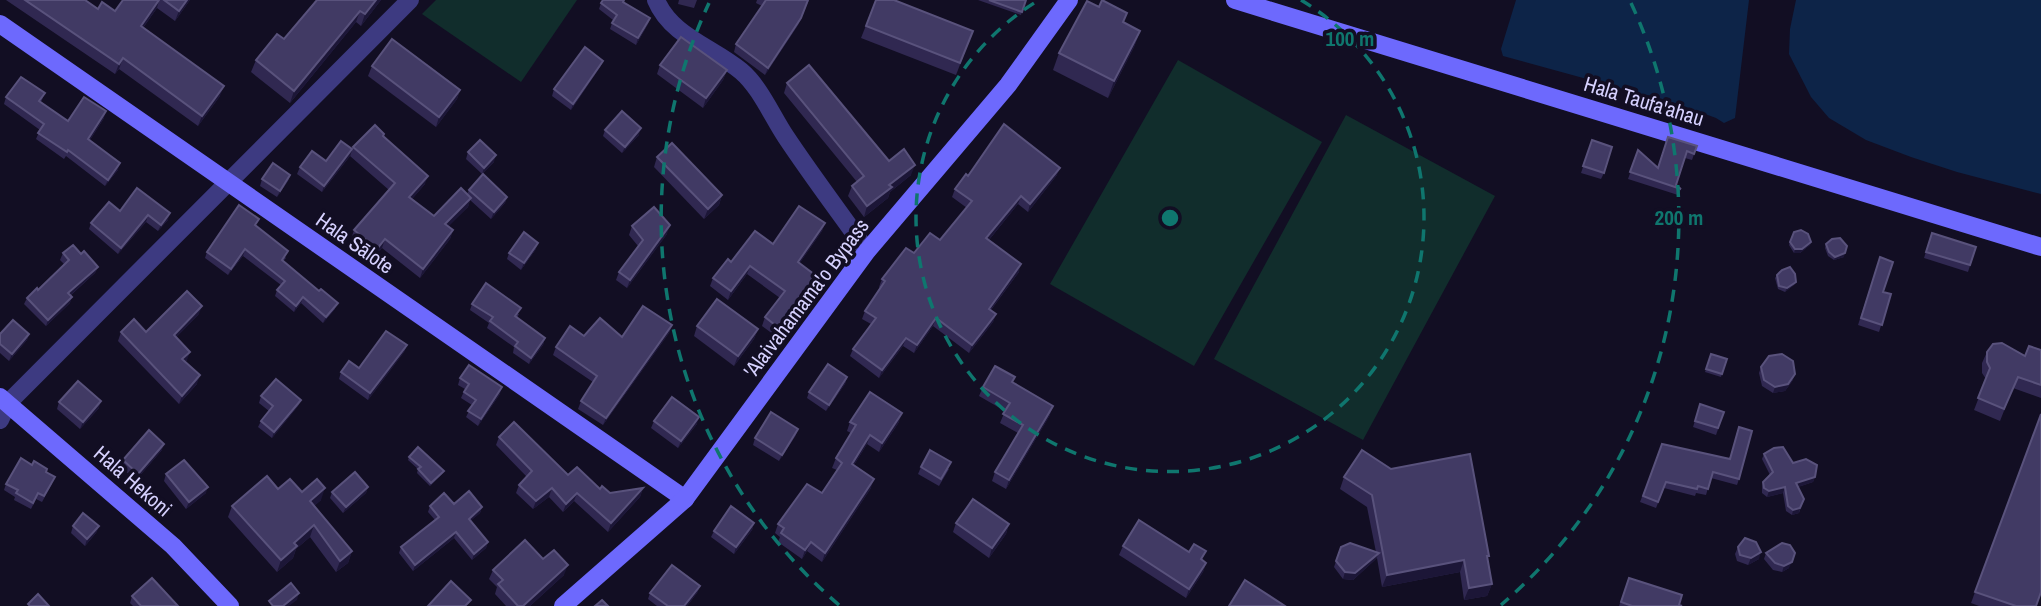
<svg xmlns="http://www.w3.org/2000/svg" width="2041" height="606" font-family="'Archivo Narrow',sans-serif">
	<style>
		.green { fill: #112d2c }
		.water { fill: #0d2448 }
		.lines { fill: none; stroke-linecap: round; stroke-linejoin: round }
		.street { stroke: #3d3a81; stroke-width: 18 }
		.secondary { stroke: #6d69fd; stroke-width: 18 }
		.wall { fill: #302851 }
		.shaded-wall { fill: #1c1637 }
		.building { fill: #413a64; stroke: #59527c; stroke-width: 2 }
		.ring { fill: none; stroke: #0f766e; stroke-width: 3.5; stroke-dasharray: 12 9 }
		.labels { text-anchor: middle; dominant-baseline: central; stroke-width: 7; stroke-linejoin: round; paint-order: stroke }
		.street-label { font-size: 21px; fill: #d6d1fe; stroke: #120e23 }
		.centre { fill: #0f766e; stroke: #120e23; stroke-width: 3.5 }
		.ring-label { font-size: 21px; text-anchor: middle; font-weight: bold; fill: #0f766e; stroke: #120e23; stroke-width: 7; stroke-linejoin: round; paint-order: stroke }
	</style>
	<rect width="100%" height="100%" fill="#120e23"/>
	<g class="green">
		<polygon points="436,0 577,0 521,82 422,14"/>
		<polygon points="1178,60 1322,142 1194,366 1050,284"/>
		<polygon points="1346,115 1495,196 1363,440 1214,359"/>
	</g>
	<g class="water">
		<polygon points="1516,0 1749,0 1735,118 1724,123 1716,118 1678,104 1503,56 1501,49"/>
		<polygon points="1796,0 2041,0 2041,194 1957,172 1911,157 1866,140 1829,118 1811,97 1789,54 1790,29"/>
	</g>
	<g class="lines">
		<g class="street">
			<path d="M656,0C671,36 712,47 741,71C760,87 772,116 786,137C812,176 840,213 867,251"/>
			<polyline points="0,420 8,403 410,0"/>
		</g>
		<g class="secondary">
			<polyline points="1235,0 2041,247"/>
			<polyline points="0,24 685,499"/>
			<polyline points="0,397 173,546 230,606"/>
			<polyline points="563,606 685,499 867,251 1008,85 1069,0"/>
		</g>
	</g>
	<g class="wall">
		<polygon points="6,0 85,0 98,9 115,11 123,0 190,0 175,21 157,8 143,28 220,96 198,126 119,69 115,74"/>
		<polygon points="317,0 381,0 361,26 356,22 290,103 251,72 256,60 284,39"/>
		<polygon points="679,0 697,0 694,8 678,4"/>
		<polygon points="757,0 809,0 798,25 765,75 734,52 736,44 762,6 756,3"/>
		<polygon points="876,0 973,31 956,75 861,38"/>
		<polygon points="978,0 1026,0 1021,15"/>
		<polygon points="601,3 625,3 650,18 648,24 636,45 610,29 613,20 599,9"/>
		<polygon points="1124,22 1140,31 1134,47 1108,98 1053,70 1059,53"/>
		<polygon points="603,61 600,67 571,110 552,96 554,89"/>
		<polygon points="660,65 727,70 723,80 703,108 657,74"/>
		<polygon points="372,66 460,90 457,99 436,127 368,76"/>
		<polygon points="787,83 889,161 911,175 890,192 888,198 864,217 848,196 852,186 857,182 784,93"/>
		<polygon points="45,93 41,102 68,121 104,118 90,140 118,170 105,186 66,156 64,159 36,139 40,130 4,104 6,97"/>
		<polygon points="605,130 639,135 622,153 603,136"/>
		<polygon points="383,136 425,184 412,199 434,216 467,194 469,190 507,197 505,203 491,219 470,200 468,207 448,226 453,230 450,239 420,278 382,248 374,258 351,239 354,230 389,190 350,156 353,147"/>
		<polygon points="1592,140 1604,173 1601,179 1581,173"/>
		<polygon points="1697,146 1692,160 1685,158 1676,185 1681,189 1678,195 1628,179 1638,150 1657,168"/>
		<polygon points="352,149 350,156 322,192 297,174 300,167 326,161"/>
		<polygon points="468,152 494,162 482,174 466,159"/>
		<polygon points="657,157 722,195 719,205 704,219 654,167"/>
		<polygon points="290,175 288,181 277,197 260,186 262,179"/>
		<polygon points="1057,175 1028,212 1018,204 989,240 1019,272 991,310 996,314 993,322 969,353 933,326 914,353 903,346 879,378 850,356 853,349 871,324 862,319 865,311 880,288 879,287 882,279 914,253 940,240 967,208 952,197 955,189 968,176"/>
		<polygon points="137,188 168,220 158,231 146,222 118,254 89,229 91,223 120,211"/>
		<polygon points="825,223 822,231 799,264 819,278 816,287 796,314 794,323 781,340 762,326 765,317 780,298 747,274 728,300 710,286 713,278 731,262"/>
		<polygon points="256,226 286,258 283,261 335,309 323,323 301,303 294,312 275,296 277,290 281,285 243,256 228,275 205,258 207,252"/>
		<polygon points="632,226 667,234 627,288 616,280 619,272 638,246 629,235"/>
		<polygon points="1794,232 1811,242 1810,245 1800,253 1794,253 1789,245"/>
		<polygon points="1932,233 1976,247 1968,272 1924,258"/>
		<polygon points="1826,244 1844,257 1834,260 1828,256 1825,248"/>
		<polygon points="536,249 521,270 507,259 509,253"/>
		<polygon points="63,253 81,254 98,267 95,273 71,295 70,303 46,326 24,304 27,298 38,290 64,264 60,260"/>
		<polygon points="1880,257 1883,292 1891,294 1879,332 1858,325"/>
		<polygon points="1777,275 1796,282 1794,285 1785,292 1778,289 1775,278"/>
		<polygon points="472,304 519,314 517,318 545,338 543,345 529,364 513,353 514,347 487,328 489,323 470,310"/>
		<polygon points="199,314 176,337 187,360 185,362 197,384 179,404 118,341 121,332 146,332"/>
		<polygon points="672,325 669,333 603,425 578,409 581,401 593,382 553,355 556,347 584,336 622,337"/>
		<polygon points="697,326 758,329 754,339 734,366 694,336"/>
		<polygon points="0,334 29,334 27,340 9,361 0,353"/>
		<polygon points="407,345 404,352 368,400 339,379 341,372 359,368"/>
		<polygon points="2041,350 2041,398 2013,388 2000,421 1974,410 1986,379 1982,373 1982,363 1987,352 2025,356"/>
		<polygon points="1711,354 1727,359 1721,377 1705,372"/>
		<polygon points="1761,367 1793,380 1785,391 1773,393 1762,386 1759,373"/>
		<polygon points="847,377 845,384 826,411 807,398 809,392"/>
		<polygon points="460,378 500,394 478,426 466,417 472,405 461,398 465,389 458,385"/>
		<polygon points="1013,383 1050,415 1006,489 992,481 995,472 1018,433 1000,423 1005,411 979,396 983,387"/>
		<polygon points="261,396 301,400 298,406 272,438 258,427 261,421 269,411 259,403"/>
		<polygon points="59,402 99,408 80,429 57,409"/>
		<polygon points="1700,404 1724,412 1716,435 1693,427"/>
		<polygon points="2041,414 2036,606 1979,606 1971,603"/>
		<polygon points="654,421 697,424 678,448 651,428"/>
		<polygon points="850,422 899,422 879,452 867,444 854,465 871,488 822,562 807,551 802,559 778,542 780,537 775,533 778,524 822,493 837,470 832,468 836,458 851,433 847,431"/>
		<polygon points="796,435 779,461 753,445 755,438"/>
		<polygon points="499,437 568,475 610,493 643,488 640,497 608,532 574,501 563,512 549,497 533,509 516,493 519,485 527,477 496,445"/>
		<polygon points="1662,444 1739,479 1737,485 1711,478 1706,495 1696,493 1695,496 1664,488 1656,508 1640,502"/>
		<polygon points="162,450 136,480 120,467 123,460"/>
		<polygon points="1764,454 1793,463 1815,477 1813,482 1798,487 1804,499 1799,513 1792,515 1786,511 1783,493 1767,497 1762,493 1762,487 1763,482 1770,475 1762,459"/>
		<polygon points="409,457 444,471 442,474 430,486 417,473 418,469 408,460"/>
		<polygon points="32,465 47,469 46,473 52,484 42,502 36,499 31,509 14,500 15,497 4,490 6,484"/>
		<polygon points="921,467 949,469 939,486 918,474"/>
		<polygon points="166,474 206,493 186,509 164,481"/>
		<polygon points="1344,477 1488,560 1492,584 1487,596 1464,600 1460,572 1382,587 1377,558 1353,580 1343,579 1334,567 1341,547 1376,552 1367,507 1340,489"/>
		<polygon points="368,487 366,493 343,513 330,498 332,492"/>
		<polygon points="278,489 302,492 321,500 314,506 352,551 348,563 336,572 310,537 296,549 293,558 277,572 228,517 232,506"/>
		<polygon points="454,504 482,507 480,513 470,521 488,542 486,548 472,560 454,538 413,571 399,553 401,547 435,520 428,512 430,506"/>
		<polygon points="754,523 752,530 734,554 711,537 714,531"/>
		<polygon points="956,523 1009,524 1006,534 989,558 953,532"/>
		<polygon points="73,526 99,526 96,533 85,546 71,533"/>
		<polygon points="1123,546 1189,552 1206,551 1202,560 1206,563 1203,572 1186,598 1119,555"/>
		<polygon points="1738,547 1759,559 1748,565 1737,561 1735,554"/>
		<polygon points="1766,553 1789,568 1782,572 1773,570 1764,559"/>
		<polygon points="543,559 564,575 530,606 506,606 495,594 497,587 489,579 493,570"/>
		<polygon points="1629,578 1679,605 1682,606 1619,606"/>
		<polygon points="700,586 697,593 687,606 657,606 648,599 650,593"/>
		<polygon points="132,596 178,606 133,606 130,603"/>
	</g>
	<g class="shaded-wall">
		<polygon points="159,0 157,8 137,36 141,26"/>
		<polygon points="187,0 190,0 175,21 179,11"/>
		<polygon points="376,0 381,0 361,26 365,14"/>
		<polygon points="809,0 798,25 765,75 768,68"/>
		<polygon points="360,11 356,22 290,103 294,91"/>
		<polygon points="650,18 648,24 636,45 638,38"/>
		<polygon points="1140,31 1134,47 1108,98 1114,81"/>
		<polygon points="123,58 119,69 115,74 119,64"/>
		<polygon points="603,61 600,67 571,110 573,104"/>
		<polygon points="727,70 723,80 703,108 706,98"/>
		<polygon points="224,86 220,96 198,126 202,116"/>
		<polygon points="460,90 457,99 436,127 439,117"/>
		<polygon points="106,111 104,118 86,146 88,139"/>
		<polygon points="641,128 639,135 622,153 625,147"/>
		<polygon points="352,149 350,156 322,192 324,186"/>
		<polygon points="496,155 494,162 482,174 484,168"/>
		<polygon points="120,163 118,170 105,186 108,180"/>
		<polygon points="915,165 911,175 890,192 888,198 864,217 867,206 889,185"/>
		<polygon points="1060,168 1057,175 1028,212 1030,204"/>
		<polygon points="290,175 288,181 277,197 280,191"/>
		<polygon points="428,176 425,184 406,206 409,197"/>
		<polygon points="722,195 719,205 704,219 708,209"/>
		<polygon points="1021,196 1018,204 984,246 986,238"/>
		<polygon points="507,197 505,203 491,219 494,212"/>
		<polygon points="471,198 468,207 442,233 445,224"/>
		<polygon points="170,213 168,220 158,231 161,225"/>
		<polygon points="148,215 146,222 118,254 121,248"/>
		<polygon points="825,223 822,231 795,270 798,262"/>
		<polygon points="670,225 667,234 627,288 630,280"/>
		<polygon points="453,230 450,239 420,278 423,269"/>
		<polygon points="385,239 382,248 374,258 377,249"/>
		<polygon points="1811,242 1810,245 1800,253 1794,253 1795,249"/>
		<polygon points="538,243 536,249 521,270 524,263"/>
		<polygon points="245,249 243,256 228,275 231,269"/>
		<polygon points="1845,253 1844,257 1834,260 1835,257"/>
		<polygon points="1021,264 1019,272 986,316 989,309"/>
		<polygon points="750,266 747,274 728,300 731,291"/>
		<polygon points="98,267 95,273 66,299 68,293"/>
		<polygon points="819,278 816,287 791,321 794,312"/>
		<polygon points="1796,282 1794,285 1785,292 1787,288"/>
		<polygon points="72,297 70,303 46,326 48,320"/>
		<polygon points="303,297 301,303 294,312 296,306"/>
		<polygon points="338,303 335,309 323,323 326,317"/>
		<polygon points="202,306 199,314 171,343 174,335"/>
		<polygon points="996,314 993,322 969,353 972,345"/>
		<polygon points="797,315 794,323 781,340 784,332"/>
		<polygon points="936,318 933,326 914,353 917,345"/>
		<polygon points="672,325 669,333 603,425 606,418"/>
		<polygon points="758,329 754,339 734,366 738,356"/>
		<polygon points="29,334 27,340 9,361 12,354"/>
		<polygon points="545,338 543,345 529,364 531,358"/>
		<polygon points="906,338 903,346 879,378 882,370"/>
		<polygon points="407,345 404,352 368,400 370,393"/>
		<polygon points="190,352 187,360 179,368 182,359"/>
		<polygon points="1795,374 1793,380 1785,391 1773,393 1775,387"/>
		<polygon points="200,375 197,384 179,404 182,396"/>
		<polygon points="847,377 845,384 826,411 829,405"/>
		<polygon points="502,387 500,394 478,426 481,419"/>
		<polygon points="301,400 298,406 272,438 274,432"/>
		<polygon points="101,401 99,408 80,429 83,422"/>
		<polygon points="1053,406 1050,415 1006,489 1009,480"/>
		<polygon points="902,413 899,422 879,452 882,443"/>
		<polygon points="699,417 697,424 678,448 681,441"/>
		<polygon points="798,429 796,435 779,461 782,455"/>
		<polygon points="870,435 867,444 849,473 852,464"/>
		<polygon points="164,444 162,450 136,480 138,474"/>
		<polygon points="444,471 442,474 430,486 431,483"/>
		<polygon points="1815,477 1813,482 1795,488 1796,483"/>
		<polygon points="874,479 871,488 822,562 825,553"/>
		<polygon points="208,487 206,493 186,509 189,502"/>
		<polygon points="368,487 366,493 343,513 346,507"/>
		<polygon points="1785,487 1783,493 1767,497 1769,491"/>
		<polygon points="325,488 321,500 306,513 310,501"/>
		<polygon points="552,488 549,497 533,509 536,501"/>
		<polygon points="643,488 640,497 608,532 611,523"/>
		<polygon points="577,493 574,501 563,512 566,504"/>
		<polygon points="482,507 480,513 466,525 469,519"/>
		<polygon points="1800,508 1799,513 1792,515 1793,510"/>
		<polygon points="754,523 752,530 734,554 736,547"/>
		<polygon points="1009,524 1006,534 989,558 992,548"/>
		<polygon points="314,525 310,537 296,549 293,558 277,572 281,560 294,543"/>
		<polygon points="99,526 96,533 85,546 87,539"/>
		<polygon points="456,532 454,538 413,571 415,565"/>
		<polygon points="488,542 486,548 472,560 474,554"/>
		<polygon points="811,542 807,551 802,559 805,550"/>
		<polygon points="352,551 348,563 336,572 340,561"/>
		<polygon points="1761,552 1759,559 1748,565 1751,558"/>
		<polygon points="1379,553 1376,559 1353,580 1343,579 1345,572"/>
		<polygon points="1464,560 1460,572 1382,587 1387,575"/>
		<polygon points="1792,562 1789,568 1782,572 1784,566"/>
		<polygon points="1206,563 1203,572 1186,598 1189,589"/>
		<polygon points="568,565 564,575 530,606 523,606"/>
		<polygon points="1492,584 1487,596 1464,600 1469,588"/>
		<polygon points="700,586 697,593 687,606 684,606"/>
		<polygon points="299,593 297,600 289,606 283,606"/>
	</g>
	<g class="building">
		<polygon points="25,0 85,0 98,9 102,2 115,11 123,0 159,0 141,26 224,86 202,116 123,58 119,64"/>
		<polygon points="164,0 187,0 179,11"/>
		<polygon points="317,0 376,0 365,14 360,11 294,91 256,60 277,34 284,39"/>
		<polygon points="603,0 624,0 623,2 650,18 638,38 612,23 617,15 601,3"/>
		<polygon points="766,0 808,0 801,18 768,68 736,44"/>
		<polygon points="876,0 894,0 973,31 960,63 866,26"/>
		<polygon points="989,0 1026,0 1022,12"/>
		<polygon points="1102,0 1127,13 1123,22 1140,31 1114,81 1059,53 1087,1 1099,7"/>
		<polygon points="681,37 727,70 706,98 660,65"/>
		<polygon points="392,39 460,90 439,117 372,66"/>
		<polygon points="585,47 603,61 573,104 554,89"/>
		<polygon points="809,65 889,161 904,149 915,165 889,185 892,187 867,206 852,186 864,176 787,83"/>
		<polygon points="21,77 45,93 39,101 68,121 84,97 106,111 88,139 120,163 108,180 68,150 67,152 38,133 44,124 6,97"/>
		<polygon points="622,111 641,128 625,147 605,130"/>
		<polygon points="1004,124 1060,168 1030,204 1021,196 986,238 1021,264 989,309 996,314 972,345 936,318 917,345 906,338 882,370 853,349 876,318 865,311 885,281 882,279 906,248 914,253 930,233 940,240 972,201 955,189 966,174 968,176"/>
		<polygon points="375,125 384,134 383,136 428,176 409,197 434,216 461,188 471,198 445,224 453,230 423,269 385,239 377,249 354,230 395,183 353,147"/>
		<polygon points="1668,137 1697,146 1694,154 1687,151 1676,185 1681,189 1630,172 1638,150 1658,168"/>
		<polygon points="480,140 496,155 484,168 468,152"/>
		<polygon points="1592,140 1612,147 1604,173 1583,166"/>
		<polygon points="341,141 352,149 324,186 300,167 312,151 326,161"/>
		<polygon points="672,143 722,195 708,209 657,157"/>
		<polygon points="273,163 290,175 280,191 262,179"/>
		<polygon points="483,174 507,197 494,212 469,190"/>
		<polygon points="137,188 170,213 161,225 148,215 121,248 91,223 109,202 120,211"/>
		<polygon points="239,205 259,219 255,225 288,251 282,260 319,291 321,289 338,303 326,317 303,297 296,306 277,290 285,281 245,249 231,269 207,252"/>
		<polygon points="799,206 825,223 798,262 819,278 794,312 797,315 784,332 765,317 785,291 750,266 731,291 713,278 728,259 731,262 755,231 773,244"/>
		<polygon points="654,207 670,225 630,280 619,272 643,240 632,226"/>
		<polygon points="1801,230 1808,234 1811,242 1802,249 1795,249 1790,242 1794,232"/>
		<polygon points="524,232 538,243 524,263 509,253"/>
		<polygon points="1932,233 1976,247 1970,265 1926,252"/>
		<polygon points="1840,238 1847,246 1845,253 1835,257 1829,252 1826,244 1832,239"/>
		<polygon points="73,245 81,254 84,251 98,267 68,293 72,297 48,320 27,298 37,288 38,290 69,260 63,253"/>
		<polygon points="1880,257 1893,262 1883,292 1891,294 1882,325 1861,318"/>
		<polygon points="1790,267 1795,274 1796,282 1787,288 1779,286 1777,275 1782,270"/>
		<polygon points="486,283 521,308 515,316 545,338 531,358 515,346 518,342 490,321 493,317 472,304"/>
		<polygon points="187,291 202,306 174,335 190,352 182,359 200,375 182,396 121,332 134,319 146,332"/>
		<polygon points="717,299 758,329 738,356 697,326"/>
		<polygon points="643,306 672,325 606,418 581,401 597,376 556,347 570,326 584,336 600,318 622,337"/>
		<polygon points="13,320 29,334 12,354 0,344 0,334"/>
		<polygon points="386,331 407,345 370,393 341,372 349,361 359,368"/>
		<polygon points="2002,343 2025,356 2029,346 2041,350 2041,385 2018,377 2004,409 1978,398 1990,368 1987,362 1987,352 1993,344"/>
		<polygon points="1711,354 1727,359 1722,374 1706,369"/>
		<polygon points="1782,354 1793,361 1795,374 1788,384 1775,387 1764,380 1761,367 1769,356"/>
		<polygon points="828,364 847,377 829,405 809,392"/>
		<polygon points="469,365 502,387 481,419 468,411 476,400 464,392 469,384 460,378"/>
		<polygon points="995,366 1015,377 1012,382 1053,406 1009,480 995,472 1023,425 1003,414 1010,403 983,387"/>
		<polygon points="276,379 301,400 274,432 261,421 273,406 261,396"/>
		<polygon points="78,381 101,401 83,422 59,402"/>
		<polygon points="870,392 902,413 882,443 870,435 852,464 874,479 825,553 811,542 805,550 781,533 784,528 778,524 807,484 822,493 842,463 836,458 856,425 850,422"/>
		<polygon points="672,397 699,417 681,441 654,421"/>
		<polygon points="1700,404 1724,412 1718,428 1695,421"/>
		<polygon points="771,412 798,429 782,455 755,438"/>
		<polygon points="2041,414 2041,592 2036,606 2016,606 1975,592"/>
		<polygon points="514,422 568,475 577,467 600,489 602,486 610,493 643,488 611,523 577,493 566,504 552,488 536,501 519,485 532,471 499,437"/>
		<polygon points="1739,427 1752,431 1739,479 1713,472 1708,489 1698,486 1697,489 1666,482 1658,502 1643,496 1662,444 1730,459"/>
		<polygon points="149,430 164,444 138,474 123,460"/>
		<polygon points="418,447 444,471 431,483 418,469 421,467 409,457"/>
		<polygon points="1783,447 1793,463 1806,459 1817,465 1815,477 1796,483 1804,499 1800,508 1793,510 1788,506 1785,487 1769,491 1764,488 1763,482 1773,472 1764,454 1774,448"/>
		<polygon points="930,450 951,462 941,479 921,467"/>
		<polygon points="1362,450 1391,469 1470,454 1489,556 1487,556 1492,584 1469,588 1464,560 1387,575 1372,495 1344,477"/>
		<polygon points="21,458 32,465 34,461 47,469 46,472 55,477 44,496 38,493 33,503 16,493 18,490 6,484"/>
		<polygon points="184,460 208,487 189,502 166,474"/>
		<polygon points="355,472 368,487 346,507 332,492"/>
		<polygon points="267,476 278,489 290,479 302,492 317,479 325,488 310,501 352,551 340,561 314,525 294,543 297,546 281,560 232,506"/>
		<polygon points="469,491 482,507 469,519 488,542 474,554 456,532 415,565 401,547 439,517 430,506 444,493 454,504"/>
		<polygon points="973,499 1009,524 992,548 956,523"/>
		<polygon points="731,506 754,523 736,547 714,531"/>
		<polygon points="83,513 99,526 87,539 73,526"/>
		<polygon points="1139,520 1189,552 1194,544 1206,551 1201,559 1206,563 1189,589 1123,546"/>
		<polygon points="1745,538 1756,542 1761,552 1751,558 1740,555 1738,547"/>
		<polygon points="525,540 543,559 554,550 568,565 523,606 518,606 498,584 503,580 493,570"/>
		<polygon points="1350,543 1379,553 1355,573 1345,572 1336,561 1341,547"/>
		<polygon points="1782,543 1790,545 1795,553 1792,562 1784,566 1775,563 1766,553"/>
		<polygon points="672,565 700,586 684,606 668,606 650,593"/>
		<polygon points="152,578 178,606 141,606 132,596"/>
		<polygon points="1629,578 1682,595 1679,605 1682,606 1632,606 1621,602"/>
		<polygon points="1245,580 1285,606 1229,606"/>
		<polygon points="451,581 471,600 465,606 428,606"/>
		<polygon points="291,583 299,593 283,606 273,606 269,601"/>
		<polygon points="38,594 49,606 30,606 28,604"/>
		<polygon points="602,600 608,606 595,606"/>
	</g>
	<g class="ring">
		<path d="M1301 0A254 254 0 1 1 1039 0"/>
		<path d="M839 605A509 509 0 0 1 709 3M1631 3A509 509 0 0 1 1501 605"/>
	</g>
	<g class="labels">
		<g class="street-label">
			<text transform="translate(1644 101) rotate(17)">Hala Taufa'ahau</text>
			<text transform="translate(355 243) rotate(35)">Hala Sālote</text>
			<text transform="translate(806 298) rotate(-53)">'Alaivahamama'o Bypass</text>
			<text transform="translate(133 481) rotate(41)">Hala Hekoni</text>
		</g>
	</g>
	<circle cx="1170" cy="218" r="10" class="centre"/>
	<g class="ring-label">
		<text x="1350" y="46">100 m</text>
		<text x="1679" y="225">200 m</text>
	</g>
</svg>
